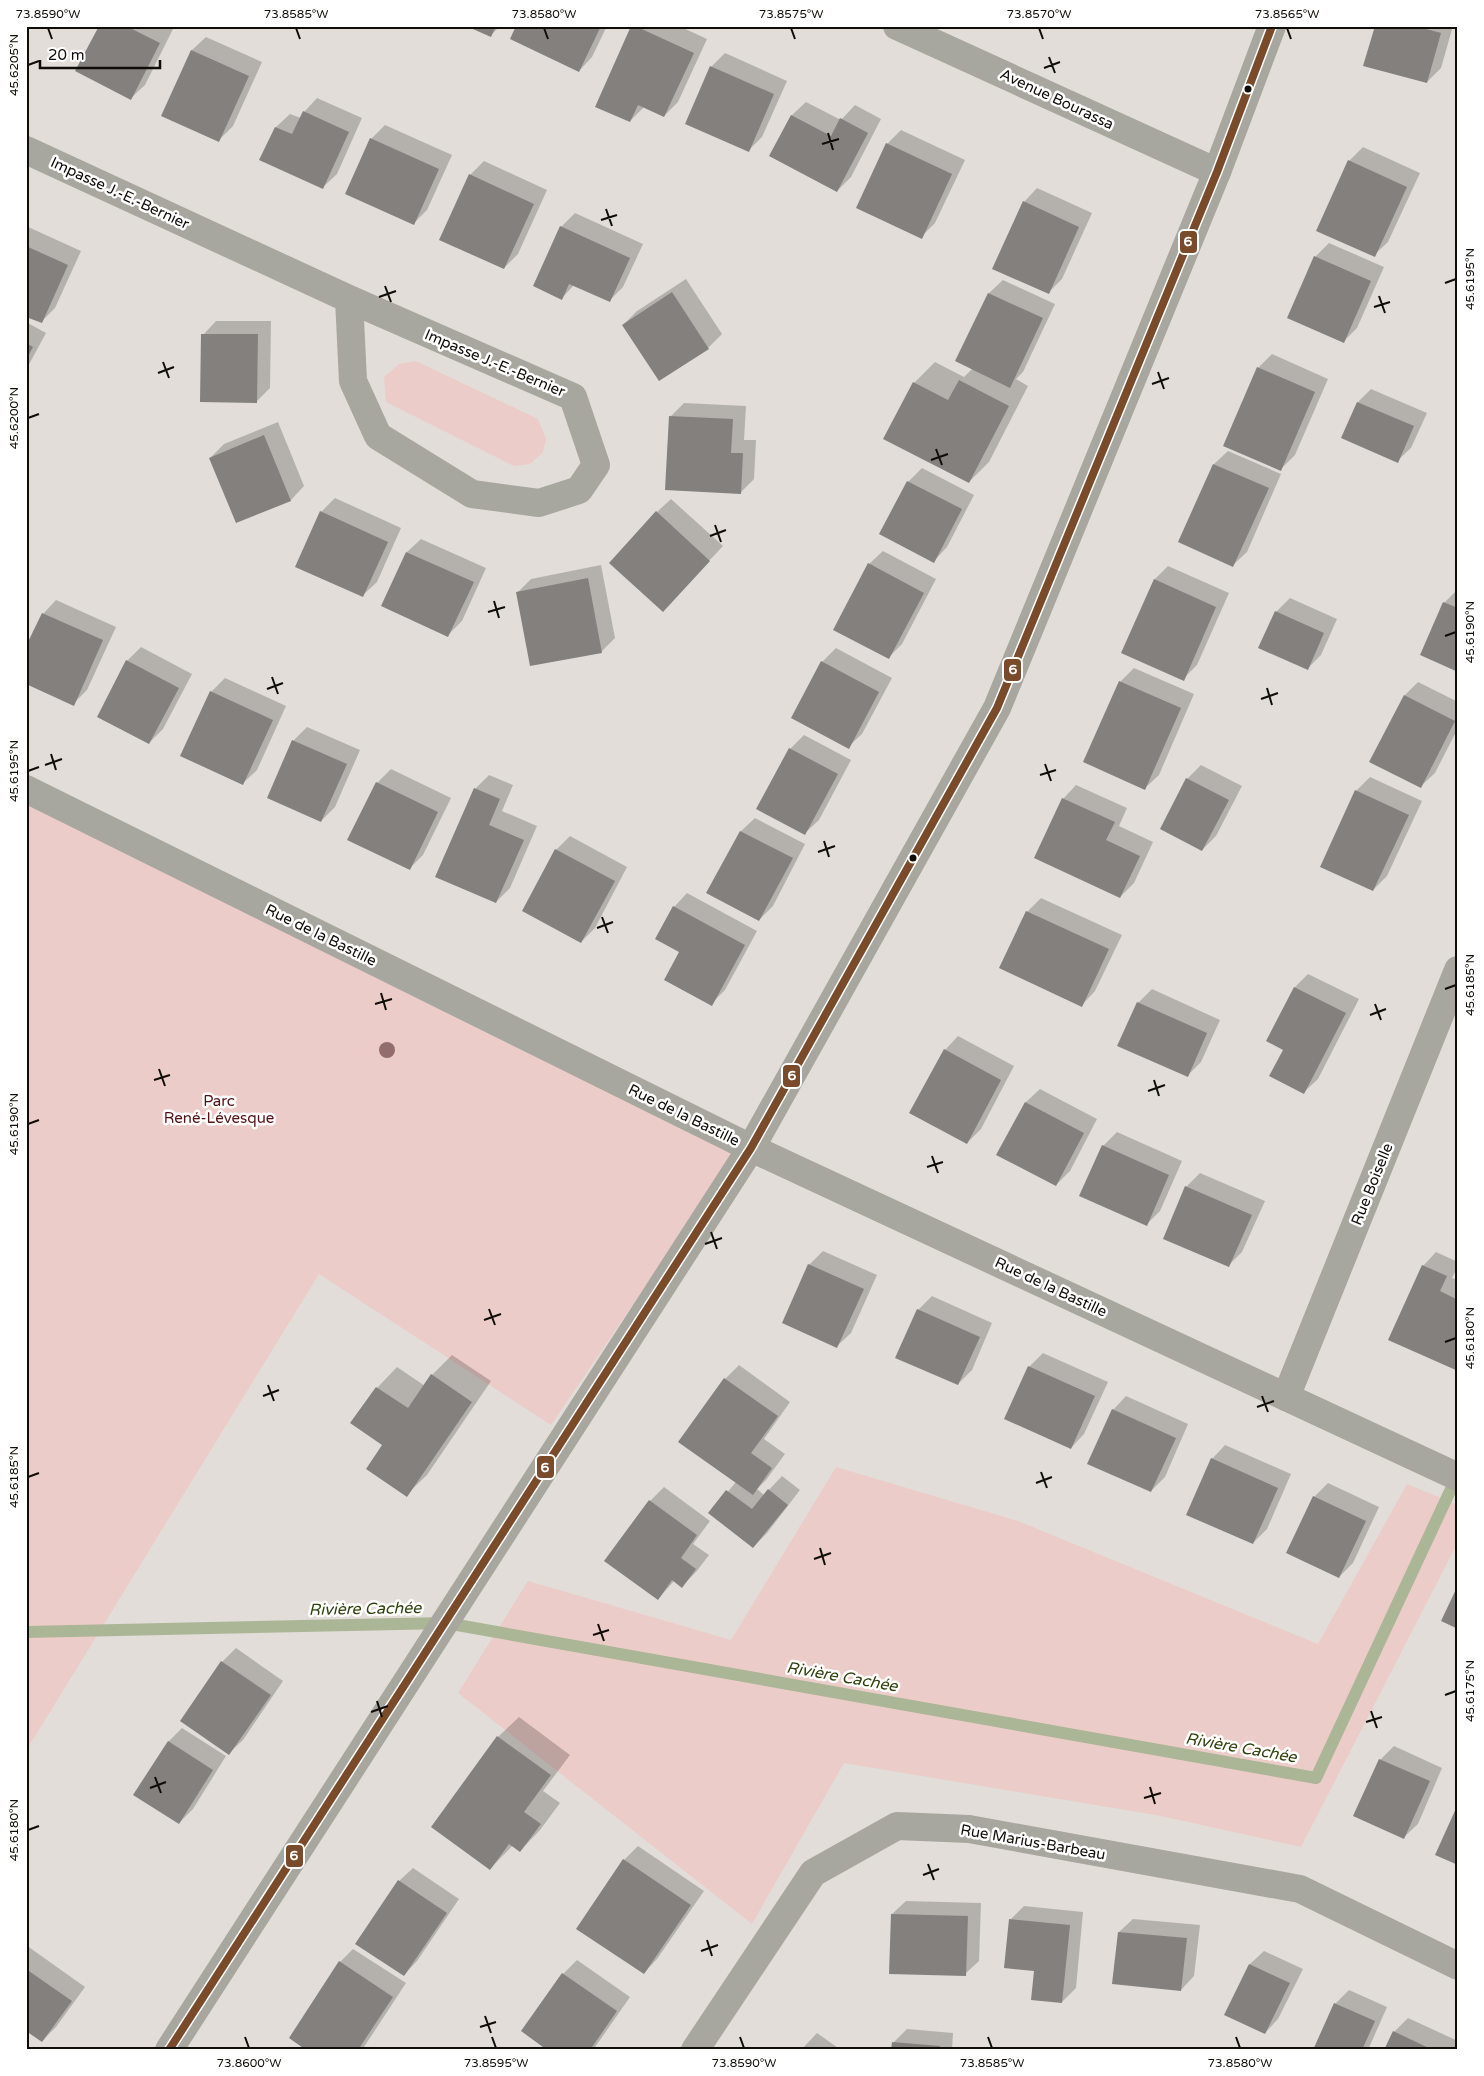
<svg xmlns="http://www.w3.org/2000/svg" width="1484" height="2076" font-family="'Varela Round',sans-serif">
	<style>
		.green { fill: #ecccc9 }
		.shadow { fill: #0003 }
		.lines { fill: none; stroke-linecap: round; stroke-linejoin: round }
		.stream { stroke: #abb696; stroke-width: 12 }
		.building { fill: #84807d }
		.minor { stroke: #a7a69f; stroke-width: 28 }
		.tertiary { stroke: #a7a69f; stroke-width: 28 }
		.bus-1-casing { stroke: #fff; stroke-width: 11 }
		.bus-1 { stroke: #7a4b2a; stroke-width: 8 }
		.tree { fill: #936d6d }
		.ticks { fill: none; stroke: #100d09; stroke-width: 2 }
		.bus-dot { fill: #100d09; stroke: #fff; stroke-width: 2 }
		.labels { text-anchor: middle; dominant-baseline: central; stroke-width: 5; stroke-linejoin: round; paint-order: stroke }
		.street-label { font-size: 15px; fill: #100d09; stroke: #fff }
		.park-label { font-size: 15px; fill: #531116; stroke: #fff }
		.water-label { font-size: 16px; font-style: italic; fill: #2f410d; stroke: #fff }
		.line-badge { stroke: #fff; stroke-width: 2 }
		.badge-label { font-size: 14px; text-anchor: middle; font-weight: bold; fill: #fff }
		.neatline { fill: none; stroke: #100d09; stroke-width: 2 }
		.ticks-label { font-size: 12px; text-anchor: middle; fill: #100d09 }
	</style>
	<rect width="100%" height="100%" fill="#e2ddd8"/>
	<g class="green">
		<polygon points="416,361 538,419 546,439 543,452 530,464 514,466 386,402 384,377 399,364"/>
		<polygon points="26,802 738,1150 551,1425 319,1274 26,1751"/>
		<polygon points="836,1467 1018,1521 1318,1644 1407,1484 1458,1505 1458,1542 1301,1847 1156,1815 844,1763 752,1924 458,1693 528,1581 731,1640"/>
	</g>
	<g class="shadow">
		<polygon points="100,26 167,26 173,29 145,85 131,98"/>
		<polygon points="469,26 500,26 490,36"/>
		<polygon points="517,26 607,26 592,57 579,71"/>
		<polygon points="633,26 679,26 707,39 678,102 664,116 644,107 630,121"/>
		<polygon points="1376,26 1453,26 1441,68 1427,82"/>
		<polygon points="206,37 262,62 233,126 219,140 163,115 192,50"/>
		<polygon points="725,53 787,81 762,137 749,150 711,67"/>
		<polygon points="317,98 362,118 337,174 323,187 261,160 276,127 290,114 301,118 304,112"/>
		<polygon points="806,102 841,120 855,105 881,119 851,177 837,191 771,156 792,115"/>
		<polygon points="385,125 452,155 427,210 414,223 371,139"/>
		<polygon points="901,130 965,160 935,223 921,237 887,144"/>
		<polygon points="1363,147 1420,173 1388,242 1374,255 1349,161"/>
		<polygon points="484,161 547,190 518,254 504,268 470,175"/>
		<polygon points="1037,188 1092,213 1062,279 1048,293 1024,202"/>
		<polygon points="575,213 643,244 623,287 609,301 574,285 562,298 561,227"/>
		<polygon points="26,226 81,251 55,308 41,322 26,315"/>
		<polygon points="1329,243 1384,267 1357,328 1343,342 1289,318 1315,257"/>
		<polygon points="686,279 722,334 708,348 623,325 637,311"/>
		<polygon points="1003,280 1055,304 1023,372 1016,379 1028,386 989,462 969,482 885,438 914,383 935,362 964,377 973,368 957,361 989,293"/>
		<polygon points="216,321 271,321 270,388 256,402 203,335"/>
		<polygon points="26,322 46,333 26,370"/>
		<polygon points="1272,354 1328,379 1295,455 1281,469 1258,368"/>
		<polygon points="1371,389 1427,413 1411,448 1397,461 1342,437 1358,402"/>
		<polygon points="684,403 746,406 744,440 756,440 754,479 740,493 671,416"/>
		<polygon points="278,422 304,486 291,500 237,522 210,458 224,444"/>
		<polygon points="1228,451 1281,474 1247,552 1233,565 1179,542 1214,464"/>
		<polygon points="922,468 974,495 947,547 934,561 908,482"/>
		<polygon points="335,498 401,528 377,582 363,595 321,512"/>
		<polygon points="671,499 723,546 676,596 657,512"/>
		<polygon points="421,539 486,568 462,621 448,635 383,605 407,552"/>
		<polygon points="883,551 936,579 902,644 888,658 869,564"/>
		<polygon points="601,565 615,638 601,652 517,593 531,579"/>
		<polygon points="1168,566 1229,593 1197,665 1183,679 1155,579"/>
		<polygon points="1458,589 1458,670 1444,603"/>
		<polygon points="1290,598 1337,619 1321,655 1307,669 1276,612"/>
		<polygon points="56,600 116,627 87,690 73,704 43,614"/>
		<polygon points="141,647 192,674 163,729 149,743 127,661"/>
		<polygon points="836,648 892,678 862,734 848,747 822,662"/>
		<polygon points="1134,668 1194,694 1159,775 1145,788 1085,761 1120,682"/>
		<polygon points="225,678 286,706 257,770 243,783 211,692"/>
		<polygon points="1418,682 1458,702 1458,728 1435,773 1421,786 1405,695"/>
		<polygon points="307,727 360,750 335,807 321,821 268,797 294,740"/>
		<polygon points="804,735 851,760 819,820 805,833 790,749"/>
		<polygon points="1201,765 1242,786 1216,836 1202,850 1187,779"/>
		<polygon points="391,769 451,798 423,855 409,869 377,783"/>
		<polygon points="489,775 513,785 502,811 537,826 510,888 496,902 475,789"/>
		<polygon points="1370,777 1422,801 1387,876 1373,890 1356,791"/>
		<polygon points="1076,785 1127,808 1119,826 1153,842 1134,883 1120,897 1063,799"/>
		<polygon points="755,818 805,844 773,906 759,920 708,892 741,831"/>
		<polygon points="570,836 627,867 595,928 581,942 556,850"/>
		<polygon points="687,893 757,931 725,990 711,1004 681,951 674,907"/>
		<polygon points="1041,898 1122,935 1095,991 1082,1005 1027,912"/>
		<polygon points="1308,974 1359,999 1318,1079 1304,1092 1284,1049 1295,987"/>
		<polygon points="1152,989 1220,1020 1201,1062 1187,1076 1138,1003"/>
		<polygon points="958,1036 1014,1066 981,1129 967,1143 945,1050"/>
		<polygon points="1040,1089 1097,1119 1070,1171 1056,1185 998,1155 1026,1102"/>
		<polygon points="1117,1132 1182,1161 1160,1211 1146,1225 1103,1146"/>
		<polygon points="1200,1173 1265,1201 1242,1252 1228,1266 1186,1187"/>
		<polygon points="823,1251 877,1275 851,1333 837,1346 809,1265"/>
		<polygon points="1436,1252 1458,1262 1458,1266 1452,1278 1458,1280 1458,1370 1423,1266"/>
		<polygon points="932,1296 992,1323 972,1370 958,1384 918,1310"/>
		<polygon points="1043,1353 1108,1382 1084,1434 1071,1448 1029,1367"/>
		<polygon points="452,1355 491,1381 427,1475 406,1495 384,1444 377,1388 397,1367 425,1386 432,1375"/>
		<polygon points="739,1365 790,1402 764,1439 785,1454 766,1480 757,1489 764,1495 782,1476 800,1490 767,1533 753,1547 710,1513 736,1482 725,1379"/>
		<polygon points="1126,1396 1188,1424 1165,1477 1151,1491 1113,1410"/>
		<polygon points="1225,1445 1291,1474 1267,1529 1253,1543 1212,1459"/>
		<polygon points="1328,1483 1379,1507 1353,1563 1339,1577 1314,1497"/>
		<polygon points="664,1487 710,1521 693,1544 709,1555 696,1572 682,1586 674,1581 658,1599 606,1561 650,1501"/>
		<polygon points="236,1648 283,1681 243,1740 229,1753 182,1721 222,1662"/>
		<polygon points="519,1717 570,1755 543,1791 560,1803 540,1830 520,1851 513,1845 490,1869 432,1827 498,1737"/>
		<polygon points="182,1728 226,1756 193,1809 179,1823 168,1742"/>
		<polygon points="1394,1746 1442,1768 1418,1824 1404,1837 1380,1760"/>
		<polygon points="638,1846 704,1891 657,1959 644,1973 624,1860"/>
		<polygon points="413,1868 459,1899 417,1961 404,1975 399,1881"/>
		<polygon points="906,1901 981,1903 979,1961 965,1974 892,1914"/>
		<polygon points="1024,1906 1083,1912 1076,1988 1062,2002 1035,1970 1010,1920"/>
		<polygon points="1133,1919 1200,1925 1194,1976 1181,1990 1119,1932"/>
		<polygon points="26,1945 85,1987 56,2027 42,2041 26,2029"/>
		<polygon points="353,1949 406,1983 362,2050 309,2050 340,1962"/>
		<polygon points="1264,1951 1303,1969 1278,2019 1265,2033 1226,2015 1250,1964"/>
		<polygon points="577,1960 630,1997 593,2050 549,2050 523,2031 563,1974"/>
		<polygon points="1349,1990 1387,2007 1368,2050 1315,2050 1335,2004"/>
		<polygon points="1408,2018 1458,2041 1458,2050 1386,2050 1394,2032"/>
		<polygon points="907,2029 953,2033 952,2050 892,2050 893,2043"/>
		<polygon points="817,2033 841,2050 801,2050"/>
	</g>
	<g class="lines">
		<polyline class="stream" points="26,1632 446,1623 1316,1778 1458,1474"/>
	</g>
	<g class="building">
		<polygon points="99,26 126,26 160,43 131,100 75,71"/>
		<polygon points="466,26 496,26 491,37"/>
		<polygon points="516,26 601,26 579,72 510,39"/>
		<polygon points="631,26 635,26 694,53 664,117 638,105 630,122 595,107"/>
		<polygon points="1375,26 1415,26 1441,33 1427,83 1363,66"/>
		<polygon points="191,50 249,76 219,142 161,116"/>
		<polygon points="710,66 774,94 749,152 685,124"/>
		<polygon points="303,111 349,132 323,189 259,160 275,127 292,134"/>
		<polygon points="791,115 831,136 840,118 868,133 837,192 769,156"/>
		<polygon points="370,138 439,169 414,225 345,194"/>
		<polygon points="886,143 952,174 922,239 856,208"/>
		<polygon points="1348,160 1407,187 1375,257 1316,231"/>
		<polygon points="469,174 534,204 504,269 439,240"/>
		<polygon points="1023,201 1079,227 1049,294 992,269"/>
		<polygon points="560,226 630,258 610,302 569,284 562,300 533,286"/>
		<polygon points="26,246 68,265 42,323 26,317"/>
		<polygon points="1314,256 1371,281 1344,343 1287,318"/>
		<polygon points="672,292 709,349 659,381 622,325"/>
		<polygon points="988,293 1043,318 1010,388 955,361"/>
		<polygon points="201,334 258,334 257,403 200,402"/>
		<polygon points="26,343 33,347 26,360"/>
		<polygon points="1257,367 1315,392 1281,471 1223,446"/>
		<polygon points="959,380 1009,406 969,483 883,439 913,382 948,400"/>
		<polygon points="1357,402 1414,426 1398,463 1341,438"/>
		<polygon points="669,416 733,419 731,453 743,453 741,494 665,490"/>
		<polygon points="264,435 291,501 236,523 209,458"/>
		<polygon points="1213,464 1269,488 1233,567 1178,542"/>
		<polygon points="907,481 962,509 934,563 879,534"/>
		<polygon points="320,511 388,542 363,597 295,567"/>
		<polygon points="656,511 710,561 663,612 609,563"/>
		<polygon points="406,552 474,582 448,637 381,606"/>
		<polygon points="868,563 924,593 889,659 833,630"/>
		<polygon points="588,578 602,653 530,666 516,592"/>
		<polygon points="1154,579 1216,607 1184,681 1121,653"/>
		<polygon points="1443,602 1458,608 1458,672 1420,655"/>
		<polygon points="1275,611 1324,633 1308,670 1258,648"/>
		<polygon points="42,613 103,640 74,706 26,684 26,646"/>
		<polygon points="126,660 179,688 149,744 97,717"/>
		<polygon points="821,661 879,692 849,749 791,718"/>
		<polygon points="1119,681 1181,708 1145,790 1083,762"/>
		<polygon points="210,691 273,720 243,785 180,756"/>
		<polygon points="1404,695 1455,721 1421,788 1369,762"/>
		<polygon points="292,740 347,764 321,822 267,798"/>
		<polygon points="789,748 838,774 805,835 756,809"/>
		<polygon points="1186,778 1229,800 1202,851 1160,829"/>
		<polygon points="376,782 438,812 410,870 347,840"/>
		<polygon points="474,788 500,799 489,825 524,840 496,903 435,877"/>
		<polygon points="1355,790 1409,815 1373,891 1320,867"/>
		<polygon points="1062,798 1115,822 1106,840 1140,856 1120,898 1034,858"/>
		<polygon points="740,831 793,858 759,921 706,893"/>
		<polygon points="555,849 615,881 581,943 522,911"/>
		<polygon points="673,906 745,945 712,1006 664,980 679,952 655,939"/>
		<polygon points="1026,911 1109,949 1082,1007 999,968"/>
		<polygon points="1294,987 1346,1013 1304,1094 1269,1076 1283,1050 1266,1041"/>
		<polygon points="1137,1002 1207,1033 1188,1077 1117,1046"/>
		<polygon points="944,1049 1001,1080 967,1144 909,1113"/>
		<polygon points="1025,1102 1084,1133 1056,1186 996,1155"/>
		<polygon points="1102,1145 1169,1175 1147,1226 1079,1196"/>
		<polygon points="1185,1186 1252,1215 1229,1267 1163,1239"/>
		<polygon points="808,1264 864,1289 837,1348 782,1323"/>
		<polygon points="1422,1265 1447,1276 1440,1291 1458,1300 1458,1371 1388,1340"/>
		<polygon points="917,1309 980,1337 958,1385 895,1358"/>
		<polygon points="1028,1366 1095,1396 1071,1449 1004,1419"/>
		<polygon points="431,1374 472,1402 407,1497 366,1469 382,1445 350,1423 376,1387 408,1408"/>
		<polygon points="724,1378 778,1416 751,1453 772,1468 753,1495 678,1442"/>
		<polygon points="1112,1409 1176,1438 1151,1492 1087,1464"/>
		<polygon points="1211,1458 1278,1488 1253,1544 1186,1515"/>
		<polygon points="768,1489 788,1505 753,1548 708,1513 726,1490 752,1509"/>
		<polygon points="1313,1496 1366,1521 1339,1578 1286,1553"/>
		<polygon points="649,1500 697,1535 681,1558 696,1569 682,1588 672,1580 658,1600 604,1561"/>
		<polygon points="1458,1585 1458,1629 1441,1621"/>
		<polygon points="221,1661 271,1695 229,1755 180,1721"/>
		<polygon points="497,1736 551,1775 524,1812 541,1824 520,1852 509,1844 490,1870 431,1827"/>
		<polygon points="168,1741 213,1770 179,1824 133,1795"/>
		<polygon points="1379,1759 1430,1781 1404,1839 1353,1816"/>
		<polygon points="1458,1804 1458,1865 1435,1855"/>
		<polygon points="623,1859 691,1905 644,1974 576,1929"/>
		<polygon points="398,1880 447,1913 404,1976 355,1944"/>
		<polygon points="891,1914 968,1916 966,1976 889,1974"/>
		<polygon points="1009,1919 1070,1925 1062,2003 1031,2000 1034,1971 1004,1968"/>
		<polygon points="1118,1932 1187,1938 1181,1991 1112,1984"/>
		<polygon points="339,1961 393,1997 358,2050 306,2050 289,2038"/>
		<polygon points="1249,1964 1290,1983 1265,2034 1224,2015"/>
		<polygon points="26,1969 72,2001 42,2042 26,2031"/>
		<polygon points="562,1973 617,2011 590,2050 547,2050 521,2031"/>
		<polygon points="1334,2003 1375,2021 1362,2050 1313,2050"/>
		<polygon points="1393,2031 1433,2050 1384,2050"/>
		<polygon points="892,2042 940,2046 940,2050 891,2050"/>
	</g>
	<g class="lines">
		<g class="minor">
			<polyline points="897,26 1217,172"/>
			<polyline points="26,150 349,299 573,397 596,465 579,490 539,503 472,494 378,436 353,381 349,299"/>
			<polyline points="26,789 751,1148 1458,1477"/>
			<polyline points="1286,1397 1458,970"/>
			<polyline points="695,2050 813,1873 897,1826 969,1829 1300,1889 1458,1966"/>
		</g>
		<polyline class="tertiary" points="169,2050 751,1148 997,708 1217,172 1272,26"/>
		<g class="bus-1-casing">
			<polyline id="bus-1" points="169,2050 751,1148 997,708 1217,172 1272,26"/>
		</g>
		<use href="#bus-1" class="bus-1"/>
	</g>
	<circle class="tree" cx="387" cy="1050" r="8"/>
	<path class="ticks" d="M48,28L52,39M296,28L300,39M544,28L548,39M791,28L795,39M1039,28L1043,39M1287,28L1291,39M1049,57L1055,73M28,65L39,61M1044,68L1060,62M828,133L833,150M822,144L839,139M606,209L612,226M601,220L617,215M1445,283L1456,279M385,286L391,302M1379,296L1385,313M379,297L396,291M1374,307L1390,302M163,362L169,378M1158,372L1164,389M158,373L174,367M1152,384L1169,378M28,418L39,414M936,449L942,465M931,460L948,454M715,525L721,542M710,536L726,530M494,601L499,618M488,612L505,607M1445,636L1456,632M272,677L278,694M1267,688L1272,705M267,689L283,683M1261,699L1278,693M51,754L56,770M1045,764L1051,781M45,765L62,759M28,771L39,767M1040,775L1056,770M824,841L829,857M818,852L835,846M602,917L608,933M597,928L613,922M1445,989L1456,985M381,993L386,1010M375,1004L392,999M1375,1004L1381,1020M1370,1015L1386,1009M159,1069L165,1086M154,1080L170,1075M1154,1080L1159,1096M1148,1091L1165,1085M28,1124L39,1120M932,1156L938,1173M927,1167L943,1162M711,1232L717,1249M705,1244L722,1238M489,1309L495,1325M484,1320L501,1314M1445,1342L1456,1338M268,1385L274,1401M263,1396L279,1390M1262,1396L1268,1412M1257,1407L1274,1401M1041,1472L1047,1488M28,1477L39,1473M1036,1483L1052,1477M820,1548L825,1565M814,1559L831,1553M598,1624L604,1641M593,1635L609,1630M1445,1695L1456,1691M377,1701L382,1717M1371,1711L1377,1728M371,1712L388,1706M1366,1722L1382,1717M155,1777L161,1793M1150,1787L1155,1804M150,1788L166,1782M1144,1798L1161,1793M28,1830L39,1826M928,1864L934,1880M923,1875L939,1869M707,1940L712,1956M701,1951L718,1945M485,2016L491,2033M480,2027L496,2022M245,2037L249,2048M492,2037L496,2048M740,2037L744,2048M988,2037L992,2048M1236,2037L1240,2048"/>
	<g class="bus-dot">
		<circle cx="1248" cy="89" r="4.5"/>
		<circle cx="913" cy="858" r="4.5"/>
	</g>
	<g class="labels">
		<g class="street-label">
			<text transform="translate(1057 99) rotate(25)">Avenue Bourassa</text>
			<text transform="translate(120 193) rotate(25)">Impasse J.-E.-Bernier</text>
			<text transform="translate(495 363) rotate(23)">Impasse J.-E.-Bernier</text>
			<text transform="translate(321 935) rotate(26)">Rue de la Bastille</text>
			<text transform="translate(684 1115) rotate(26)">Rue de la Bastille</text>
			<text transform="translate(1372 1184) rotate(-68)">Rue Boiselle</text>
			<text transform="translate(1051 1287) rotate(25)">Rue de la Bastille</text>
			<text transform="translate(1033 1842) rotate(10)">Rue Marius-Barbeau</text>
		</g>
		<g class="park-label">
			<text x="219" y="1101">Parc<tspan x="219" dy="17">René-Lévesque</tspan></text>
		</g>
		<g class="water-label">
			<text transform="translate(365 1609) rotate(-1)">Rivière Cachée</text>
			<text transform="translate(842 1677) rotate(10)">Rivière Cachée</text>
			<text transform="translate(1241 1748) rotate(10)">Rivière Cachée</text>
		</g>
	</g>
	<g class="line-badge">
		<rect x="1179" y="230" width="19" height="24" rx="5" fill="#7a4b2a"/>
		<rect x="1003" y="658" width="19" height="24" rx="5" fill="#7a4b2a"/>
		<rect x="782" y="1064" width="19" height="24" rx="5" fill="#7a4b2a"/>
		<rect x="536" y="1455" width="19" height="24" rx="5" fill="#7a4b2a"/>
		<rect x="285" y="1844" width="19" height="24" rx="5" fill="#7a4b2a"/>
	</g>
	<g class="badge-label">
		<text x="1188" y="246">6</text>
		<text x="1013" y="674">6</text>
		<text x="792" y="1080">6</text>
		<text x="545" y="1472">6</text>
		<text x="294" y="1860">6</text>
	</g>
	<rect width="1484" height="2076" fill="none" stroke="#ffffff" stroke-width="55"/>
	<path d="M40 60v8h120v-8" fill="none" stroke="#100d09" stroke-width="2.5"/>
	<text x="48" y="60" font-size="15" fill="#100d09" stroke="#ffffff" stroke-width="4" paint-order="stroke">20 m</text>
	<rect x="28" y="28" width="1428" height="2020" class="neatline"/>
	<g class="ticks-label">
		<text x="48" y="18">73.8590°W</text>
		<text x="296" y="18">73.8585°W</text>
		<text x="544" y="18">73.8580°W</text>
		<text x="791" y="18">73.8575°W</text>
		<text x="1039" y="18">73.8570°W</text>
		<text x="1287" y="18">73.8565°W</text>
		<text transform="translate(14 65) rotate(-90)" y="4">45.6205°N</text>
		<text transform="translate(1470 279) rotate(-90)" y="4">45.6195°N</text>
		<text transform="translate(14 418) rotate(-90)" y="4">45.6200°N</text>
		<text transform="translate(1470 632) rotate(-90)" y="4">45.6190°N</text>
		<text transform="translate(14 771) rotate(-90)" y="4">45.6195°N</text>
		<text transform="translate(1470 985) rotate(-90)" y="4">45.6185°N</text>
		<text transform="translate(14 1124) rotate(-90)" y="4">45.6190°N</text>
		<text transform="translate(1470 1338) rotate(-90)" y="4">45.6180°N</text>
		<text transform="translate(14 1477) rotate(-90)" y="4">45.6185°N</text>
		<text transform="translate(1470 1691) rotate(-90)" y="4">45.6175°N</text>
		<text transform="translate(14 1830) rotate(-90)" y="4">45.6180°N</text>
		<text x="249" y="2067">73.8600°W</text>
		<text x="496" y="2067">73.8595°W</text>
		<text x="744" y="2067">73.8590°W</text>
		<text x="992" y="2067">73.8585°W</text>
		<text x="1240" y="2067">73.8580°W</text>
	</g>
</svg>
